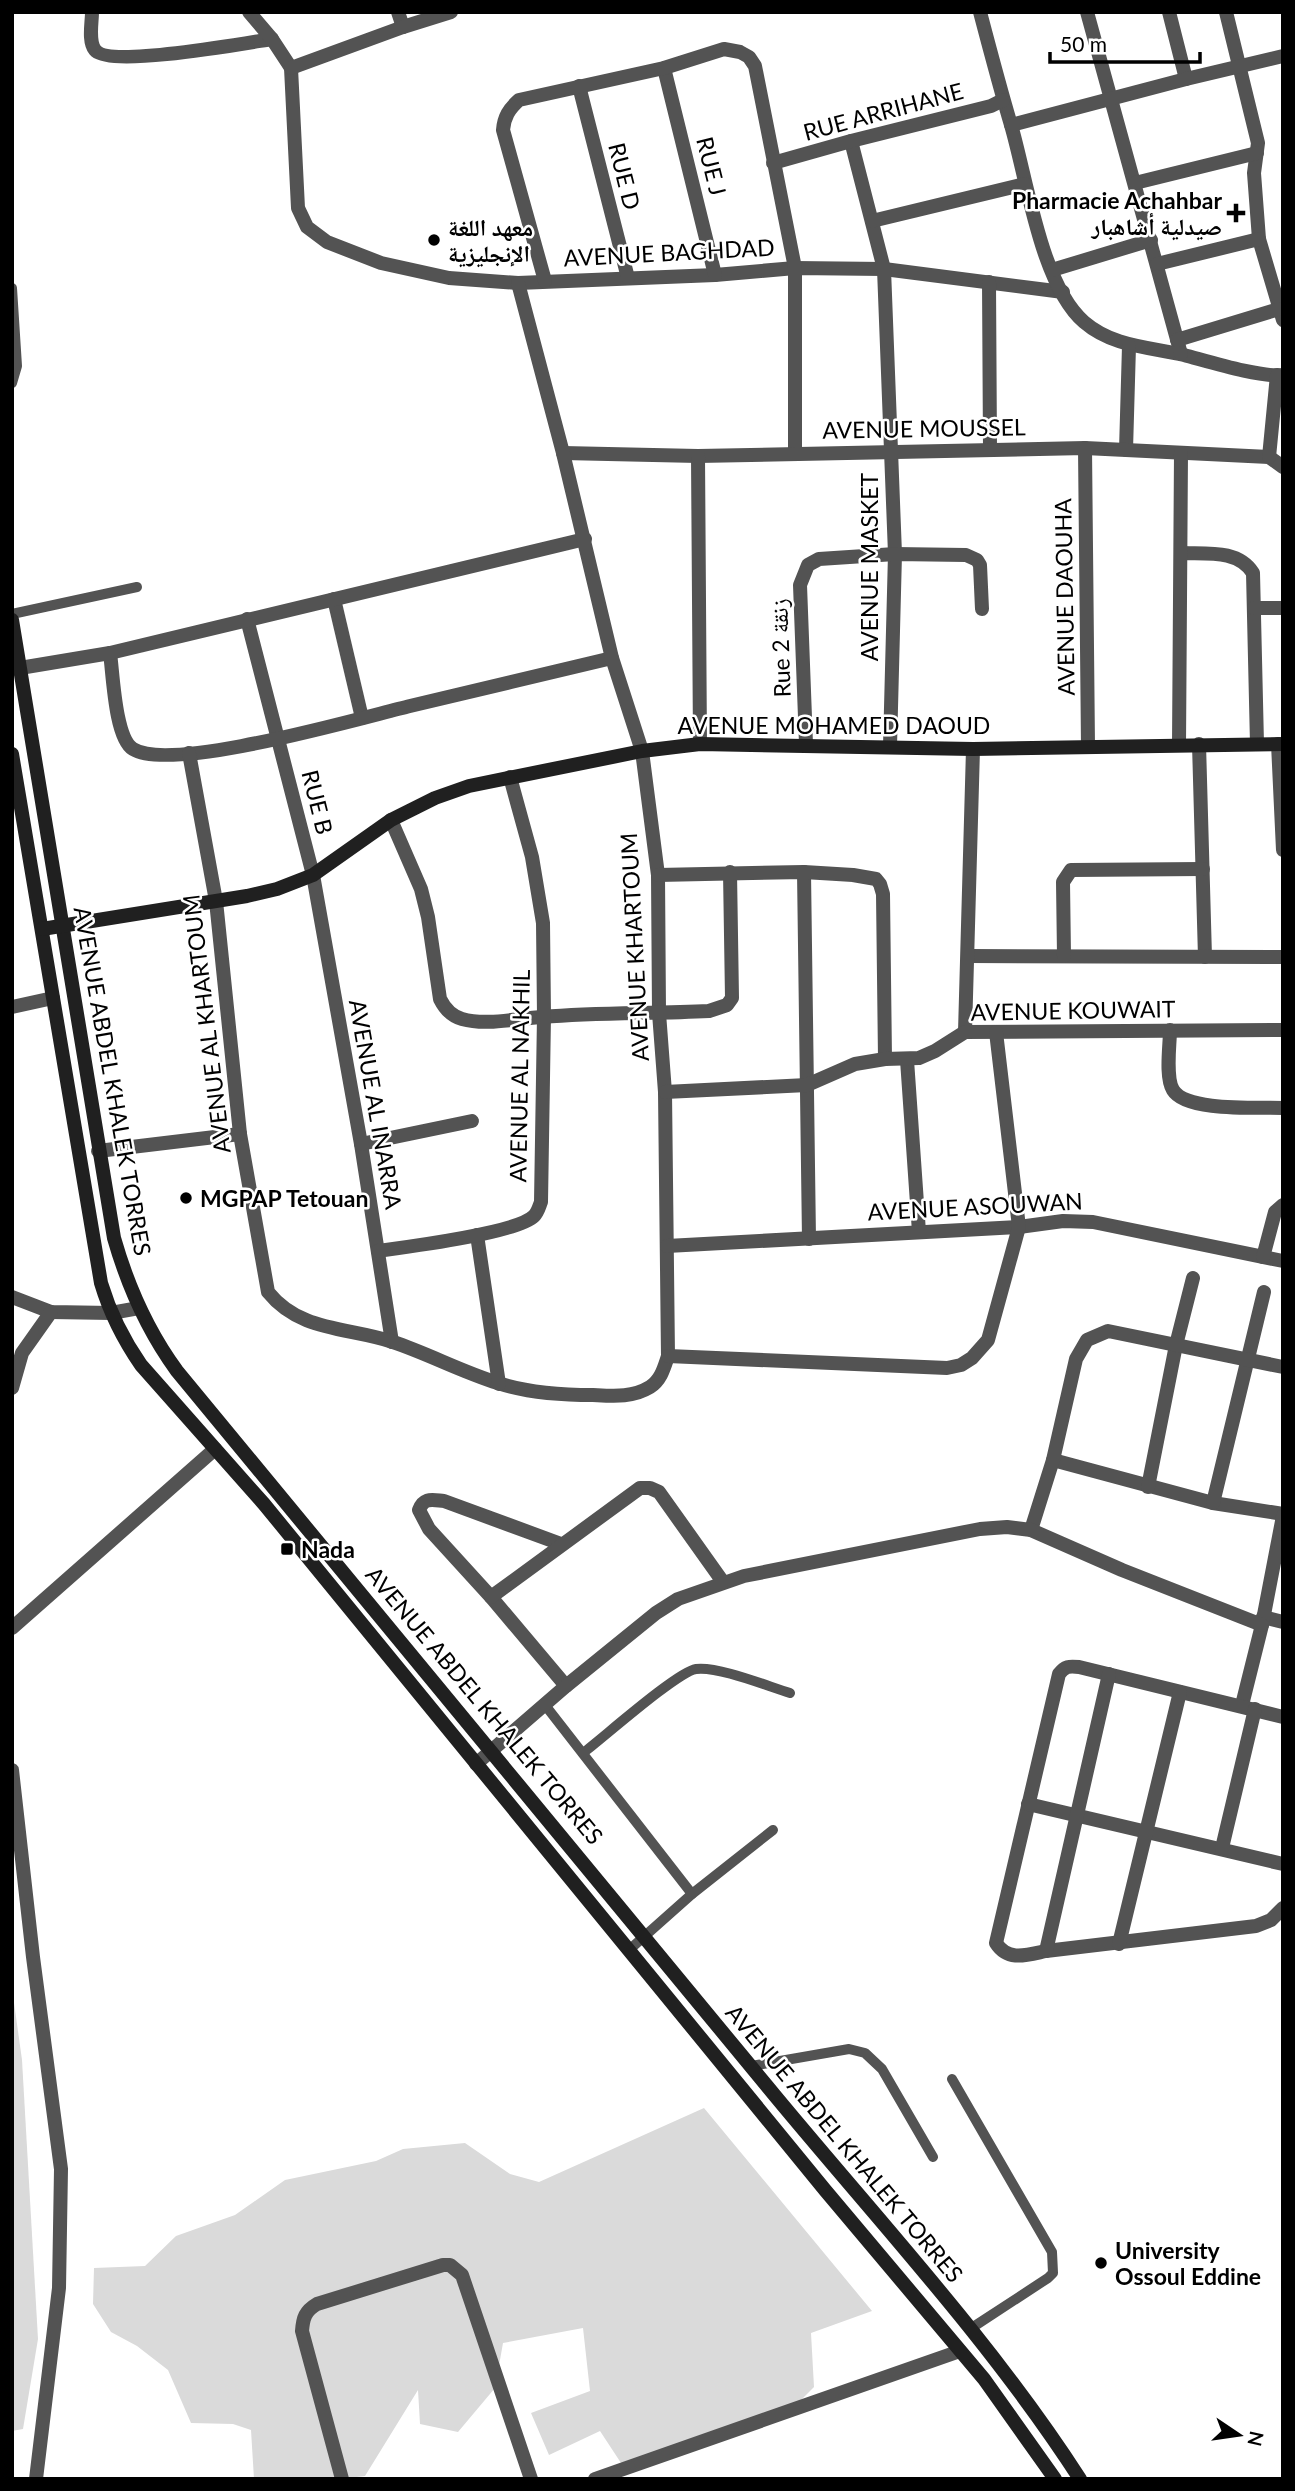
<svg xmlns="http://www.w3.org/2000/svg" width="1295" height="2491" font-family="Lato,'Noto Naskh Arabic',sans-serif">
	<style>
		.green { fill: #dadada }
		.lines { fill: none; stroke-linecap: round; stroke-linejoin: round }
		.lane { stroke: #535353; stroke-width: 10 }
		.street { stroke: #535353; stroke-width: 14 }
		.secondary { stroke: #202020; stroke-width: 14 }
		.poi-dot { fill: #000; stroke: #fff; stroke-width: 2.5 }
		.labels { text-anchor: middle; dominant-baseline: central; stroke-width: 5; stroke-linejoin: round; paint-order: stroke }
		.street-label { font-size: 23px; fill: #000; stroke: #fff }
		.poi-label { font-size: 23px; font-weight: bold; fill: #000; stroke: #fff; text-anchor: start }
	</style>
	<rect width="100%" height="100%" fill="#fff"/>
	<g class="green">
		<polygon points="12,1988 22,2060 38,2339 23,2429 12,2431"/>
		<polygon points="704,2108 872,2311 811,2333 814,2387 790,2411 623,2466 600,2431 549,2455 531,2413 590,2391 583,2328 503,2343 495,2388 458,2432 420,2424 418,2390 365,2476 340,2479 254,2479 251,2430 233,2424 191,2423 168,2370 137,2346 111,2332 93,2304 94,2268 145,2266 176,2236 235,2215 285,2180 376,2161 403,2149 465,2143 510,2174 539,2182"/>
	</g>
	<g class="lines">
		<g class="lane">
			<polyline points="12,288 17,366 12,383"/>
			<polyline points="12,614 137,587"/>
			<polyline points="545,1705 692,1894"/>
			<path d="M583,1753C603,1738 677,1672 696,1669C718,1666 767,1686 790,1693"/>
			<polyline points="629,1950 692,1894 773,1830"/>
			<polyline points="751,2066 849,2049 865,2053 882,2069 933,2157"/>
			<polyline points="952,2079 1052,2252 1053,2273 1048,2278 970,2329"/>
		</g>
		<g class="street">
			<path d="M92,12C92,23 88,41 95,50C109,68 246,43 272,39"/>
			<polyline points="249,12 272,39 291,68 298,208 307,227 327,242 381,263 449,278 518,283 715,275 795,268 884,269 1063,292"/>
			<polyline points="398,12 403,27"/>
			<path d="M980,12C990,50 1000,88 1011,125C1027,179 1041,285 1084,322C1113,347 1150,347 1184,355C1207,361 1261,378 1283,375"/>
			<polyline points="1087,12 1181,354"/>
			<polyline points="1169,12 1186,79"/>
			<polyline points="1226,12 1258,143 1254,173 1259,239 1283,320"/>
			<polyline points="291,68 403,27 451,12"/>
			<polyline points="664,68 715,275"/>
			<polyline points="579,86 628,278"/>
			<polyline points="1011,125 1186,79 1283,56"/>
			<polyline points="851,141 884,269 895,554 890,746"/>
			<polyline points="773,163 851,141 991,106 1003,100"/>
			<polyline points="1135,183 1257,153"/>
			<polyline points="872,221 1025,184"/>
			<polyline points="1157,264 1259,239"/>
			<polyline points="1052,270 1151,240"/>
			<path d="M545,281L503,130C504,117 509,109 519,100L664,68L724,49L740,52L749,57L755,66L795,268V452"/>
			<polyline points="989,282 990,450"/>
			<polyline points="1177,340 1279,309"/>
			<polyline points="1085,448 1088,746"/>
			<polyline points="1126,450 1129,346"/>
			<polyline points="563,453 698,456 1085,448 1269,457 1283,467"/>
			<polyline points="698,456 700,744"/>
			<polyline points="1269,457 1277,375"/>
			<path d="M1181,553C1206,554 1238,549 1253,573L1257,744"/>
			<polyline points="334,599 362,718"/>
			<polyline points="1254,608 1283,608"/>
			<polyline points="247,619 313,875 361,1144 392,1342"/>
			<path d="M110,653C113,674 115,738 133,749C171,773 360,718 410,706C477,690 545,674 612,658"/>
			<polyline points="20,668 110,653 585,539"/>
			<polyline points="806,744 800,585 808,565 819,559 895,554 966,555 977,560 980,565 982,609"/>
			<polyline points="1199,744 1205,957"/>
			<polyline points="1278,744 1283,850"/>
			<polyline points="1179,745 1181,453"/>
			<path d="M189,753L216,901L240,1134L268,1292C300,1332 348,1327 393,1342C429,1354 462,1372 498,1383C529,1393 561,1395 593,1395C613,1396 632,1398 650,1387C661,1380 664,1368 668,1356L665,1092L659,1013L658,875L642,751L612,658L563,453L518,283"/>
			<path d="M391,820L421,889L428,917L440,999C445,1009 451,1016 462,1019C487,1026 517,1018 543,1017C598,1012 654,1014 709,1011L727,1005L732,998L730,872"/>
			<polyline points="804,872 809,1239"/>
			<polyline points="658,875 804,872 853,875 876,879 880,884 883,894 885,1059"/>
			<polyline points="969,956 1283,957"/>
			<polyline points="1064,956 1063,882 1071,870 1203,869"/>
			<polyline points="12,1007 53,998"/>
			<path d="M1170,1030C1170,1045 1165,1077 1173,1090C1186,1112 1259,1107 1283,1108"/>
			<polyline points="965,1032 973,749"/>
			<polyline points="907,1060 919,1232"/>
			<polyline points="665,1092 807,1085 855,1064 885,1059 919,1058 935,1051 965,1032 1283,1030"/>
			<polyline points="361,1144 472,1121"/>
			<polyline points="98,1151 240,1134"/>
			<polyline points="477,1235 499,1384"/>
			<polyline points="667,1246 1019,1227 1063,1221 1093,1222 1283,1261"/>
			<path d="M378,1251C407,1247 517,1233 534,1216C538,1212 539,1207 541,1202L544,1016L543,923L532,857L510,777"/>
			<polyline points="1263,1257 1275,1212 1283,1205"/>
			<polyline points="12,1297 51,1312 111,1313 139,1308"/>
			<polyline points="668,1356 947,1368 961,1365 972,1358 988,1340 1019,1227 996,1032"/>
			<polyline points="12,1388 22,1353 51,1312"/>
			<polyline points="1053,1460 1213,1503 1283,1514"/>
			<polyline points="1148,1487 1176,1345 1193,1278"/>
			<polyline points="1213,1503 1264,1292"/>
			<polyline points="1031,1530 1053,1460 1076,1359 1087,1340 1108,1331 1283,1367"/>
			<path d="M561,1544L444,1501C432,1500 424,1497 419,1510L429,1529L491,1597L566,1686"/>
			<polyline points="491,1597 640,1488 650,1488 659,1492 723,1582"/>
			<polyline points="1263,1617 1283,1622"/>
			<polyline points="12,1628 215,1449"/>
			<polyline points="1242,1705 1262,1625 1283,1516"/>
			<path d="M1283,1717L1079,1667C1069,1666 1065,1666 1059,1674L996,1943C1008,1962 1027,1955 1046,1951L1256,1926L1271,1920L1283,1908"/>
			<polyline points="476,1764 566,1686 656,1613 678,1599 744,1576 980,1529 1007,1527 1031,1530 1122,1570 1262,1625"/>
			<polyline points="12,1770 33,1957 61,2169 59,2288 36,2479"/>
			<polyline points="1028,1804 1283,1864"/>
			<polyline points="1222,1848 1255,1709"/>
			<polyline points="1119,1944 1180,1692"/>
			<polyline points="1046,1951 1109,1674"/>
			<path d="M342,2479L302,2331C303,2318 305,2311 317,2304L443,2265H450L462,2275L531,2479"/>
			<polyline points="595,2479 960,2351"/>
		</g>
		<g class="secondary">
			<path d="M12,620L114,1238C128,1287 147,1330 177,1371C374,1609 571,1847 767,2086C873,2215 989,2338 1080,2479"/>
			<path d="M12,754L101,1283C110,1313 123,1339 141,1365L264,1504L825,2190L984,2379L1055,2479"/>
			<polyline points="42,929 247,896 277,889 313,875 391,820 435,798 469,786 642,751 700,744 973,749 1283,744"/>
		</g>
	</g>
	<g class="poi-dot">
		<path d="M1232.5 202.5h7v7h7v7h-7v7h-7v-7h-7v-7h7z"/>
		<circle cx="434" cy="240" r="7"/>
		<circle cx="186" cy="1198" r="7"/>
		<rect x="280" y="1542" width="14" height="14" rx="3.5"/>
		<circle cx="1101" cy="2263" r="7"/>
	</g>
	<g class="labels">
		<g class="street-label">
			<text transform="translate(883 111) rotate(-15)">RUE ARRIHANE</text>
			<text transform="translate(712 166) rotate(76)">RUE J</text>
			<text transform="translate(625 176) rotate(76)">RUE D</text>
			<text transform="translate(669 252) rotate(-3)">AVENUE BAGHDAD</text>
			<text transform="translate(924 428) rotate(-1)">AVENUE MOUSSEL</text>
			<text transform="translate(869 567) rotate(-90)">AVENUE MASKET</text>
			<text transform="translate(1064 597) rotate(-91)">AVENUE DAOUHA</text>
			<text transform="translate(780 648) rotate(-92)">Rue 2 زنقة</text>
			<text x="834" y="725">AVENUE MOHAMED DAOUD</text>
			<text transform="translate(318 802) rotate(76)">RUE B</text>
			<text transform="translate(634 947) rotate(-93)">AVENUE KHARTOUM</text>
			<text transform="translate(1073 1010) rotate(-1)">AVENUE KOUWAIT</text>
			<text transform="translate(206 1024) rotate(-97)">AVENUE AL KHARTOUM</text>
			<text transform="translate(519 1076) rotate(-89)">AVENUE AL NAKHIL</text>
			<text transform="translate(113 1081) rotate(80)">AVENUE ABDEL KHALEK TORRES</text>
			<text transform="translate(376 1104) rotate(80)">AVENUE AL INARRA</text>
			<text transform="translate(975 1206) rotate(-3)">AVENUE ASOUWAN</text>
			<text transform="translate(485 1705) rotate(50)">AVENUE ABDEL KHALEK TORRES</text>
			<text transform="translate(845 2143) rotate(50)">AVENUE ABDEL KHALEK TORRES</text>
		</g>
		<g class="poi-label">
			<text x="1222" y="200" text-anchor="end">Pharmacie Achahbar<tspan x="1222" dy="26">صيدلية أشاهبار</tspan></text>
			<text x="448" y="227">معهد اللغة<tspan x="448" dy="26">الإنجليزية</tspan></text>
			<text x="200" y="1198">MGPAP Tetouan</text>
			<text x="301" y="1549">Nada</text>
			<text x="1115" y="2250">University<tspan x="1115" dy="26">Ossoul Eddine</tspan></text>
		</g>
	</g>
	<rect width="1295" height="2491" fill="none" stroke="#000000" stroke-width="28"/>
	<g transform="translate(1239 2435) rotate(103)" stroke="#ffffff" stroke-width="5" paint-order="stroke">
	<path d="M0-5L12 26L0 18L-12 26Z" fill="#000000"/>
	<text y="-10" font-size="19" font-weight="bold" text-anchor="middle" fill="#000000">N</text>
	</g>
	<path d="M1050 52v10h150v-10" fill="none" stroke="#000000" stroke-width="3.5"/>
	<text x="1060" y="52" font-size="21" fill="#000000" stroke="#ffffff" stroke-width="5" paint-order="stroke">50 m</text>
</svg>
